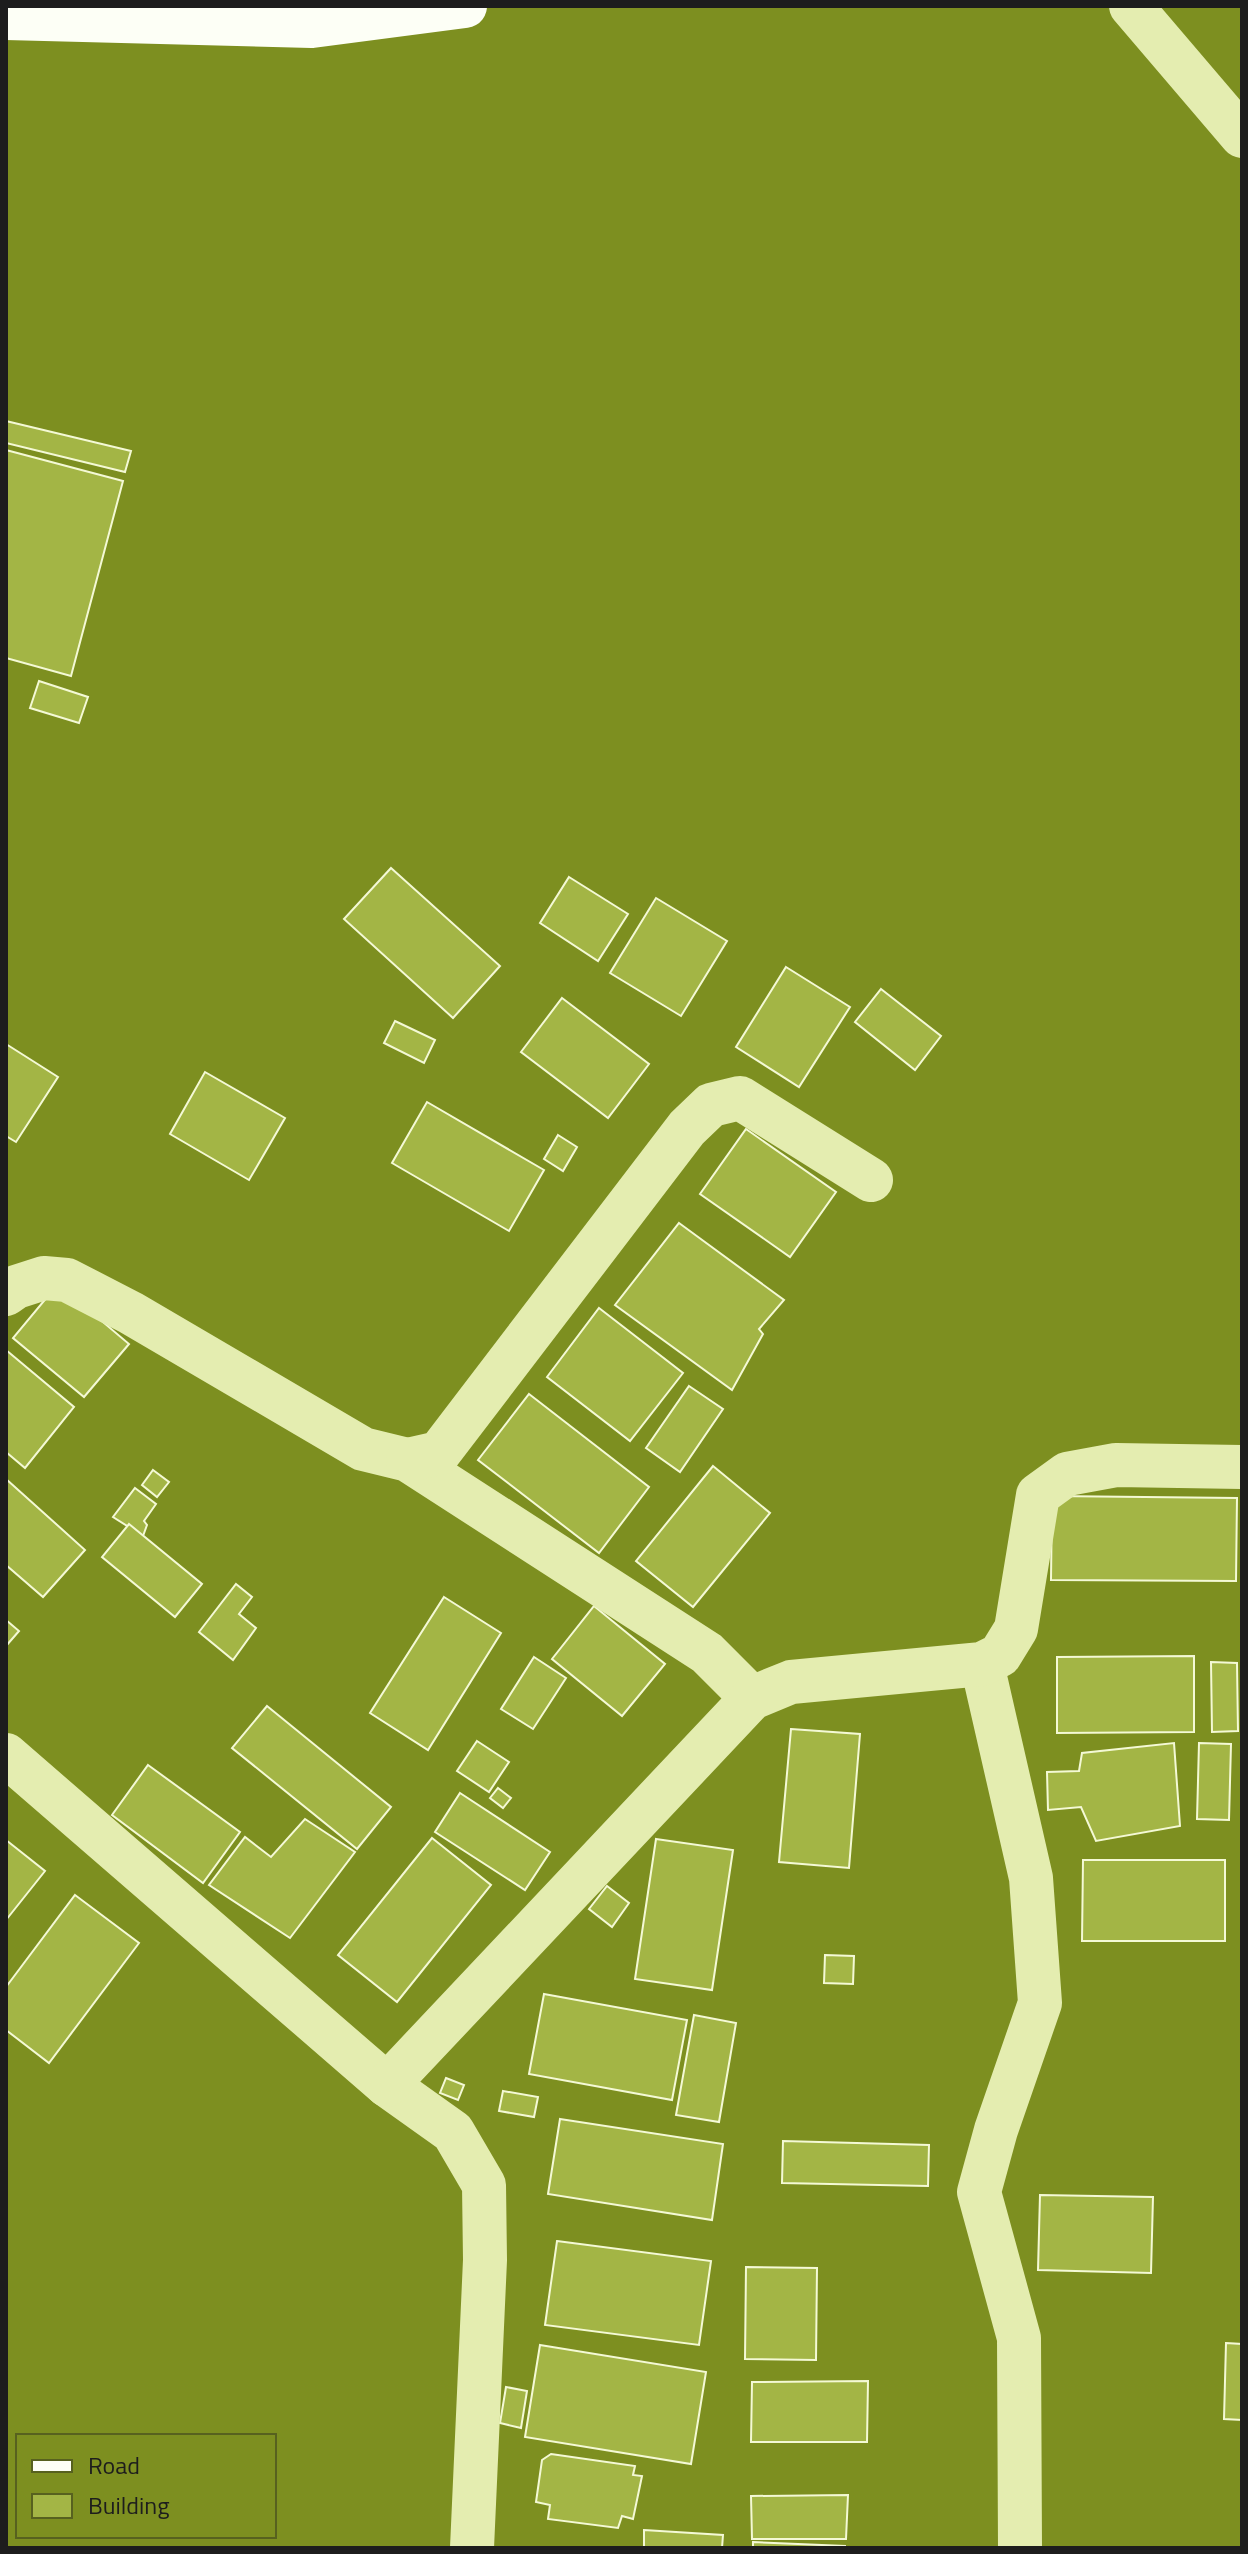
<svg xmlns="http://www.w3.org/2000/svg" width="1248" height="2554" font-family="'Titillium Web',sans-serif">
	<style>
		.building { fill: #a3b545; stroke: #f4f9d5; stroke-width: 2 }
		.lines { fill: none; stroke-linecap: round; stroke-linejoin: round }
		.minor { stroke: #e4edb0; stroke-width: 44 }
		.major { stroke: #fdfff6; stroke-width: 44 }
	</style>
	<rect width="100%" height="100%" fill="#7d8f20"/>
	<g class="building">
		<polygon points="6,421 131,451 125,472 6,443"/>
		<polygon points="6,450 123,481 71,676 6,658"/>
		<polygon points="39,681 88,697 79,723 30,708"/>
		<polygon points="391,868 500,966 453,1018 344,919"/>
		<polygon points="569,877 628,914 598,961 540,923"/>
		<polygon points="656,898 727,941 681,1016 610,973"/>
		<polygon points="786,967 850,1007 799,1087 736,1047"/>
		<polygon points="881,989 941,1036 915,1070 855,1022"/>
		<polygon points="562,998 649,1064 608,1118 521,1052"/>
		<polygon points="395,1021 435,1040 424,1063 384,1043"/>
		<polygon points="6,1044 58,1077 16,1142 6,1136"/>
		<polygon points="205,1072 285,1118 249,1180 170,1134"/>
		<polygon points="427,1102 544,1170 509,1231 392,1163"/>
		<polygon points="746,1129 836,1192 790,1257 700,1194"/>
		<polygon points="558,1135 577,1147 563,1171 544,1159"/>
		<polygon points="679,1223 784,1300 759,1329 763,1334 732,1390 615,1305"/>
		<polygon points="58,1284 129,1344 84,1397 13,1338"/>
		<polygon points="599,1308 683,1373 630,1441 547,1377"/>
		<polygon points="6,1350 74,1407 25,1468 6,1452"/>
		<polygon points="689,1386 723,1409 680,1472 646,1448"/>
		<polygon points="529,1394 649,1487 599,1553 478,1460"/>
		<polygon points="713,1466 770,1513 693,1607 636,1561"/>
		<polygon points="153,1470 169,1482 157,1497 142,1485"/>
		<polygon points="6,1479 85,1550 43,1597 6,1565"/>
		<polygon points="135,1488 156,1504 144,1521 147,1525 143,1536 113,1517"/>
		<polygon points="1052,1496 1237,1498 1236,1581 1051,1580"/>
		<polygon points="129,1524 202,1584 175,1617 102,1557"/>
		<polygon points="236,1584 252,1597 239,1614 256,1628 233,1660 199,1632"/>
		<polygon points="444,1597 501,1633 428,1750 370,1713"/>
		<polygon points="594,1606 665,1664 622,1716 552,1659"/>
		<polygon points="6,1620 19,1631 6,1646"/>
		<polygon points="1194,1656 1194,1732 1057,1733 1057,1657"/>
		<polygon points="534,1657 566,1678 533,1729 501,1709"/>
		<polygon points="1211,1662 1237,1663 1238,1731 1212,1732"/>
		<polygon points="267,1706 391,1807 357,1849 232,1748"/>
		<polygon points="791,1729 860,1734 849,1868 779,1862"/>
		<polygon points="477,1741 509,1762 489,1792 457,1771"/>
		<polygon points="1174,1743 1180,1826 1096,1841 1081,1807 1048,1810 1047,1772 1079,1771 1082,1753"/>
		<polygon points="1199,1743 1231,1744 1229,1820 1197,1819"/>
		<polygon points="148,1765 240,1832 203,1883 112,1815"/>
		<polygon points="498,1788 511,1798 503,1808 490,1798"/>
		<polygon points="460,1793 550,1852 525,1890 435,1832"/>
		<polygon points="305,1819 355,1852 290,1938 209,1885 245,1837 271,1857"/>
		<polygon points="432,1838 491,1885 397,2002 338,1955"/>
		<polygon points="656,1839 733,1850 712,1990 635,1979"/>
		<polygon points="6,1840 45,1871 6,1920"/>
		<polygon points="1083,1860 1225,1860 1225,1941 1082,1941"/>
		<polygon points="607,1886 629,1903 612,1927 589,1909"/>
		<polygon points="75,1895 139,1943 49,2063 6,2030 6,1987"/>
		<polygon points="825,1955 854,1956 853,1984 824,1983"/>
		<polygon points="544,1994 687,2020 672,2100 529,2074"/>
		<polygon points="694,2015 736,2023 719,2122 676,2115"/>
		<polygon points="446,2078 464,2085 458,2100 440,2093"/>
		<polygon points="503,2091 538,2097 534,2117 499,2111"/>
		<polygon points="560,2119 723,2144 712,2220 548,2194"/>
		<polygon points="783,2141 929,2145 928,2186 782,2183"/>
		<polygon points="1040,2195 1153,2197 1151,2273 1038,2270"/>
		<polygon points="557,2241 711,2261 699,2345 545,2325"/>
		<polygon points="746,2267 817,2268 816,2360 745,2359"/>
		<polygon points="1226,2343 1242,2344 1242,2420 1224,2419"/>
		<polygon points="540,2345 706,2372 691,2464 525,2437"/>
		<polygon points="868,2381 867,2442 751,2442 752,2382"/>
		<polygon points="506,2387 527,2391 521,2428 500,2423"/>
		<polygon points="551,2454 635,2466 633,2475 642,2476 633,2519 622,2516 618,2528 548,2519 550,2505 536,2502 542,2460"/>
		<polygon points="848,2495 846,2539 752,2539 751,2496"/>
		<polygon points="644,2530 723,2535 722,2548 644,2548"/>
		<polygon points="753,2542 845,2546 845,2548 753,2548"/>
	</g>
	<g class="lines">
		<g class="minor">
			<polyline points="1131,6 1242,136"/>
			<polyline points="6,1294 16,1287 44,1278 67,1280 131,1313 363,1449 408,1460 707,1653 752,1698"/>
			<polyline points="408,1460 439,1453 687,1128 711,1105 740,1098 871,1180"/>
			<polyline points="982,1664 1031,1878 1040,2003 996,2130 979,2192 1019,2338 1020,2548"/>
			<polyline points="6,1755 387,2085 453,2132 484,2185 485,2260 472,2548"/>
			<polyline points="387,2085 752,1698 791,1682 982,1664 1000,1655 1016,1629 1038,1495 1067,1474 1116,1465 1242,1467"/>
		</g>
		<polyline class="major" points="6,18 312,26 465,6"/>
	</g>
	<rect width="1248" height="2554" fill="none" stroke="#1d1d1d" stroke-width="16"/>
	<rect x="16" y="2434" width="260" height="104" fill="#7d8f20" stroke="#57611f" stroke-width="2"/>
	<rect x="32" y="2460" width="40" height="12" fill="#fdfff6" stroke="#57611f" stroke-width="2"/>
	<text x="88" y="2474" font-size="24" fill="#1d1d1d">Road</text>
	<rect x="32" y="2494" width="40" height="24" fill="#a3b545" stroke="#57611f" stroke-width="2"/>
	<text x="88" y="2514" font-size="24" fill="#1d1d1d">Building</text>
</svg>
